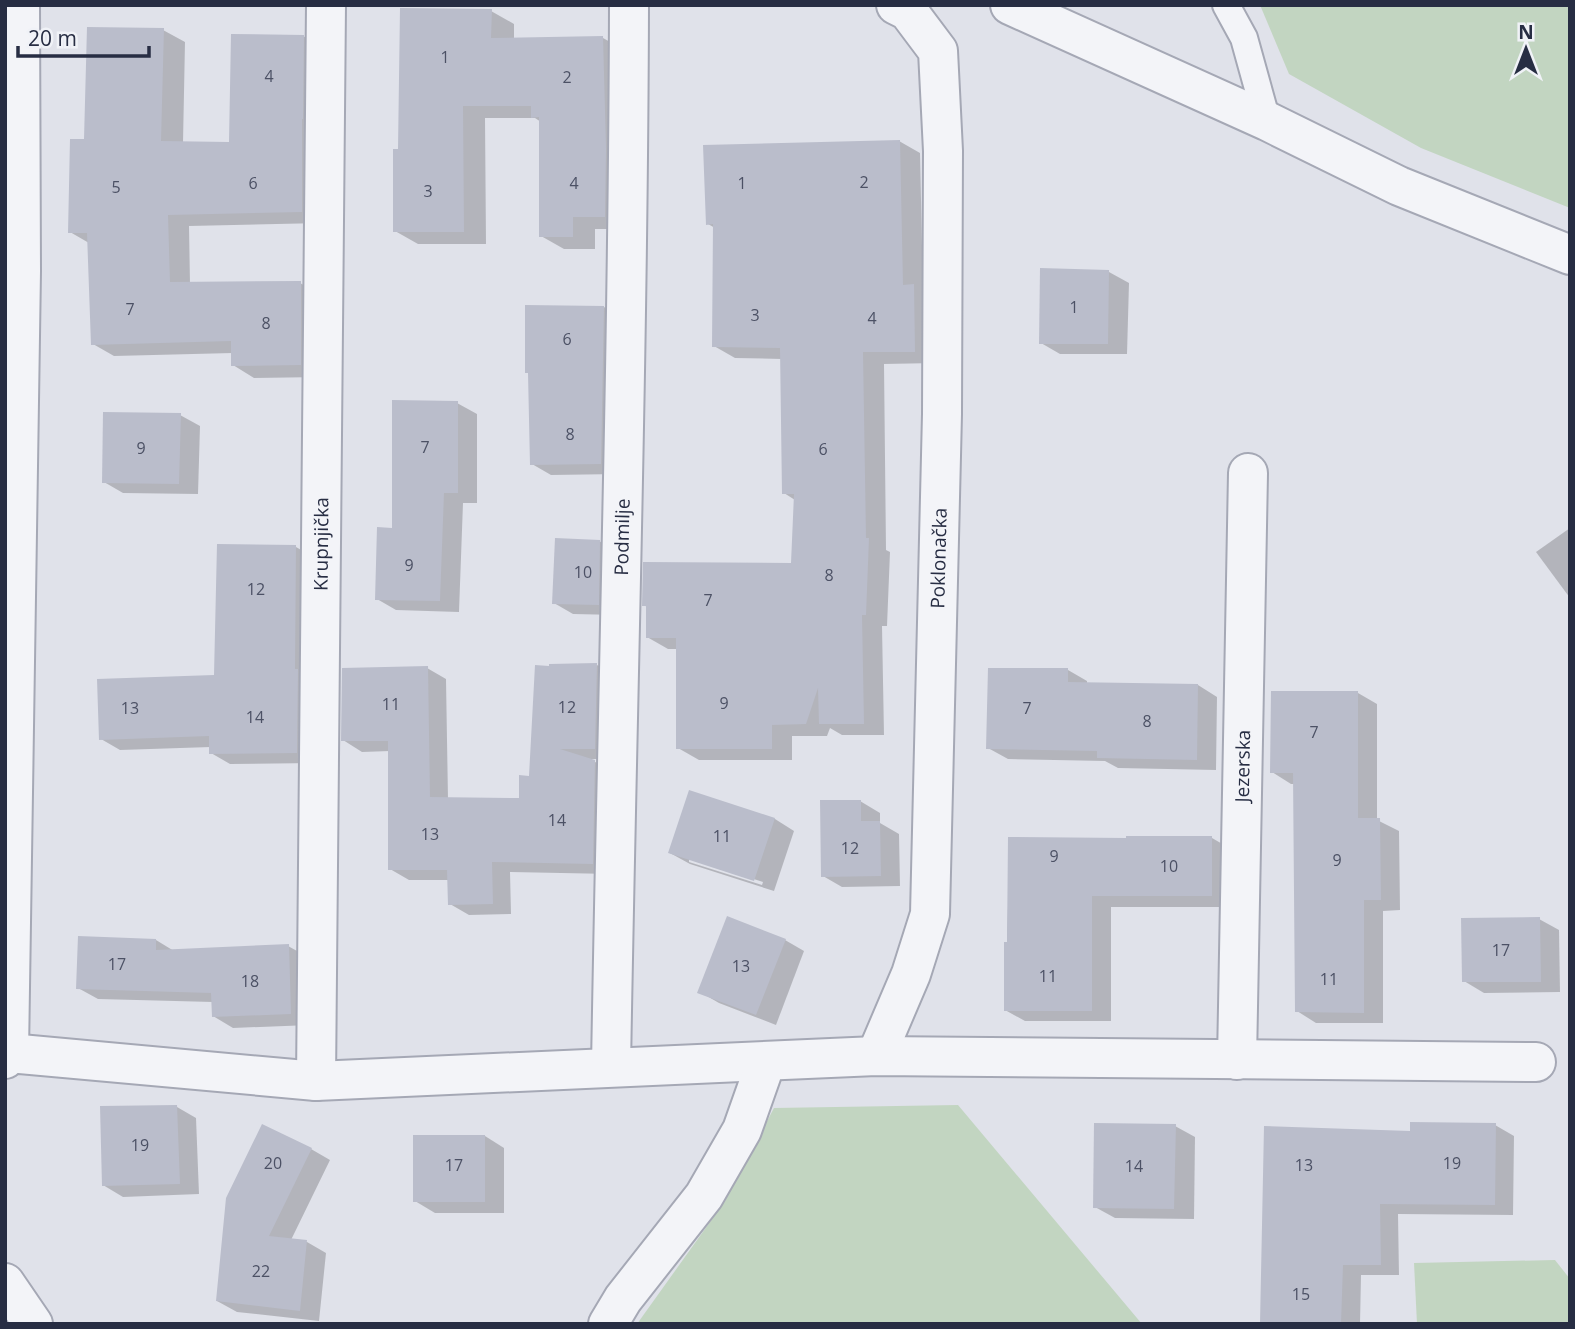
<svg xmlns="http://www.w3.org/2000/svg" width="1575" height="1329" font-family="'Open Sans',sans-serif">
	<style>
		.green { fill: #c2d5c1 }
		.shadow { fill: #0003; fill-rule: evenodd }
		.building { fill: #babdcb }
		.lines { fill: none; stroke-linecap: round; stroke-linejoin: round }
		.lane-casing { stroke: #a5a8b5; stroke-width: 30 }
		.street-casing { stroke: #a5a8b5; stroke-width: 42 }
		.lane { stroke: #f3f4f8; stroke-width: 26 }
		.street { stroke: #f3f4f8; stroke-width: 38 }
		.labels { text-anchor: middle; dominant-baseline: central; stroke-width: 5; stroke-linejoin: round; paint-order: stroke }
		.number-label { font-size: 16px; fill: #4c5165 }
		.street-label { font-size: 19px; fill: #272d43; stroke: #f0f2f7 }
	</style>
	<rect width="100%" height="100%" fill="#e0e2ea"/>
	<g class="green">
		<polygon points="1260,5 1570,5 1570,208 1421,148 1289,74"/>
		<polygon points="958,1105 1142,1324 637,1324 725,1201 774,1108"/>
		<polygon points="1555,1260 1570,1279 1570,1324 1417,1324 1414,1263"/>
	</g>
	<g class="shadow">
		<polygon points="491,11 514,24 514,40 603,38 626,51 628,229 595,229 595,249 564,249 541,236 541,122 535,118 485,118 486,244 418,244 395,231 400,151"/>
		<polygon points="163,30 185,42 183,143 231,144 303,36 325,49 323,223 189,226 190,284 300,283 322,295 322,377 254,378 233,365 233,353 114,356 93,344 89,243 70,232 86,141"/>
		<polygon points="899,141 920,153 923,292 935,298 936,363 884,364 886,550 890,552 887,626 882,626 884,735 842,735 830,728 827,736 792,736 792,760 699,760 678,748 678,649 668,649 647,637 647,607 644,605 792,565 795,500 784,493 782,359 735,358 714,346 715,228 708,224"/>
		<polygon points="1109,272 1129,283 1127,354 1060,354 1041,343"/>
		<polygon points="604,307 623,319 620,474 551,475 532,464 530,374 527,372"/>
		<polygon points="457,403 477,414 477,503 463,503 459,612 396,610 377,599 393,529"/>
		<polygon points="180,415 200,426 198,494 123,493 104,482"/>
		<polygon points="1570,528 1570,598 1536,552"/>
		<polygon points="599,541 619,553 618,615 573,614 554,603"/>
		<polygon points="296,547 315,558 316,763 230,764 211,753 211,747 120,750 101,739 216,677"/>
		<polygon points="597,665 616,676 614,759 590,759 614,773 612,874 510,872 511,914 469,915 450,904 449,880 409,880 390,869 390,751 362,752 343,740 427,668 446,679 448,799 520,800 531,777"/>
		<polygon points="1068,670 1087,681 1087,684 1198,685 1217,697 1216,770 1118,768 1105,761 1008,759 988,748"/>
		<polygon points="1358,693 1377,704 1377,820 1399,831 1400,910 1383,911 1383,1023 1316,1023 1297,1011 1294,784 1291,784 1272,772"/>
		<path d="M690,792L775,819L794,831L774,891L690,864L670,853ZM689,858L763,882L762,885L689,862Z"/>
		<polygon points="860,801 880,813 880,823 899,834 900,886 842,887 823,876"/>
		<polygon points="1010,838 1212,838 1231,849 1231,907 1111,907 1111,1021 1025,1021 1005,1010"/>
		<polygon points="1539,919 1559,930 1560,992 1484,993 1464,981"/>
		<polygon points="156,940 174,951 288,946 308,957 310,1025 233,1028 213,1016 213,1002 98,999 78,988"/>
		<polygon points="785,940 804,951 776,1025 719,1003 700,992"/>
		<polygon points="177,1107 196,1118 199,1194 123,1197 103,1185"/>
		<polygon points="1495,1125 1514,1136 1513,1215 1398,1214 1399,1275 1361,1275 1360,1324 1262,1324 1411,1133"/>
		<polygon points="1175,1126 1195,1137 1194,1219 1115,1218 1095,1207"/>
		<polygon points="485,1136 504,1148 504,1213 435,1213 415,1201"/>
		<polygon points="311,1149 330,1160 291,1240 307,1242 326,1253 319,1321 237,1312 217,1301"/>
	</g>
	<g class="building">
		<polygon points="400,8 492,9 491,38 603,36 606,148 605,217 573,217 573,237 539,237 539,117 531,118 531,106 463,106 464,232 393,232 393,149 398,149"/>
		<polygon points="87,27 164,28 161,141 229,142 231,34 304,35 303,119 302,119 302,212 168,215 170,282 301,281 301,365 231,366 231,341 91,345 87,233 68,233 70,139 84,139"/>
		<polygon points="900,140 903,285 914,284 915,352 863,352 866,538 869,538 866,615 862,615 864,724 819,724 818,688 806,724 772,725 772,749 676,749 676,638 646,638 646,606 642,606 643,562 791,563 794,494 782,494 780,348 712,347 713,224 706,225 703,145"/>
		<polygon points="1040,268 1109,270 1108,344 1039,344"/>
		<polygon points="525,305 604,306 601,464 530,465 528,373 525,373"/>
		<polygon points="392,400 458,401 458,493 444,493 440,601 375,600 377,527 392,528"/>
		<polygon points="103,412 181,413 179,484 102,483"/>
		<polygon points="555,538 600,540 599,605 552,604"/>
		<polygon points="217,544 296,545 295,669 298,669 297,753 209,754 209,736 99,740 97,679 214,675"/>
		<polygon points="597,663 595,749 560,749 595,760 593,864 492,862 493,904 448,905 447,870 388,870 388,741 341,741 342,668 428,666 430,797 519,798 519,775 529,776 535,665 549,666 549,664"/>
		<polygon points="988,668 1068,668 1068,682 1198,684 1197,760 1097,758 1097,751 986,749"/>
		<polygon points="1271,691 1358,691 1358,818 1380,818 1381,900 1364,900 1364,1013 1295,1012 1293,773 1270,773"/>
		<polygon points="689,790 775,818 754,881 668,853"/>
		<polygon points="820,800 861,800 861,821 880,821 881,876 821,877"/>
		<polygon points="1126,836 1212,836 1212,896 1092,896 1092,1011 1004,1011 1004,942 1007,942 1008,837 1126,838"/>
		<polygon points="727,916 786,939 756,1015 697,993"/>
		<polygon points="1540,917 1541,982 1462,982 1461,918"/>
		<polygon points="78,936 156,939 156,950 289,944 291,1014 212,1017 211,993 76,989"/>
		<polygon points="177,1105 180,1184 102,1186 100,1106"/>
		<polygon points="1410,1122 1496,1123 1495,1205 1380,1204 1381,1265 1343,1265 1341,1324 1260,1324 1264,1126 1410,1131"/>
		<polygon points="1094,1123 1176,1124 1174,1209 1093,1208"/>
		<polygon points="262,1124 312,1148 269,1236 307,1240 300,1311 216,1301 226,1198"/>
		<rect x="413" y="1135" width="72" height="67"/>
	</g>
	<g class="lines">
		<g class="lane-casing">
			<polyline id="lane" points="1226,5 1244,38 1267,121"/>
		</g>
		<g class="street-casing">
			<g id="street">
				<polyline points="1010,5 1267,121 1399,186 1570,255"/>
				<polyline points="9,1053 21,271 20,5"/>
				<path id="s1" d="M876,1056L911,974L930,914L942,414L943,151L938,51L908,11L896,5"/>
				<polyline points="5,1059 9,1053 316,1081 876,1056 1536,1062"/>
				<path id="s2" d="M1237,1060L1248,473"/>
				<path id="s3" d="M611,1067C617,713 628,359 629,5"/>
				<path id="s4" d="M316,1081L326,5"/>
				<polyline points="5,1283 33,1324"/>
				<polyline points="608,1324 623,1299 704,1196 742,1130 766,1062"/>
			</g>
		</g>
		<use href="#lane" class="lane"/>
		<use href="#street" class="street"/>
	</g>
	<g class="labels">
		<g class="number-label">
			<text x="445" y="57">1</text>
			<text x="269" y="76">4</text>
			<text x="567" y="77">2</text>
			<text x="864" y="182">2</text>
			<text x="253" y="183">6</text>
			<text x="574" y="183">4</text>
			<text x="742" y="183">1</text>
			<text x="116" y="187">5</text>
			<text x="428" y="191">3</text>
			<text x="1074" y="307">1</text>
			<text x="130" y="309">7</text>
			<text x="755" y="315">3</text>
			<text x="872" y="318">4</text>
			<text x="266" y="323">8</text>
			<text x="567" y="339">6</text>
			<text x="570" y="434">8</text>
			<text x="425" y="447">7</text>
			<text x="141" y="448">9</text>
			<text x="823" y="449">6</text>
			<text x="409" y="565">9</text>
			<text x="583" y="572">10</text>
			<text x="829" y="575">8</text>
			<text x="256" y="589">12</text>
			<text x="708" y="600">7</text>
			<text x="724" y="703">9</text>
			<text x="391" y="704">11</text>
			<text x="567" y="707">12</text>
			<text x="130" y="708">13</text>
			<text x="1027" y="708">7</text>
			<text x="255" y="717">14</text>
			<text x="1147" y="721">8</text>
			<text x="1314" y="732">7</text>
			<text x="557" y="820">14</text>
			<text x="430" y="834">13</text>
			<text x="722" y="836">11</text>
			<text x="850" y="848">12</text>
			<text x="1054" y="856">9</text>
			<text x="1337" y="860">9</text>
			<text x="1169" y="866">10</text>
			<text x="1501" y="950">17</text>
			<text x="117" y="964">17</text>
			<text x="741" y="966">13</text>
			<text x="1048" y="976">11</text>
			<text x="1329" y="979">11</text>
			<text x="250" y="981">18</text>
			<text x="140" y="1145">19</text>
			<text x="273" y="1163">20</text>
			<text x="1452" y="1163">19</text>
			<text x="454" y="1165">17</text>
			<text x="1304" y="1165">13</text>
			<text x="1134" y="1166">14</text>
			<text x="261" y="1271">22</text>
			<text x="1301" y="1294">15</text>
		</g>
		<g class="street-label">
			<text stroke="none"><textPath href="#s3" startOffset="530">Podmilje</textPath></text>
			<text stroke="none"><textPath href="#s4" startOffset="537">Krupnjička</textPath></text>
			<text stroke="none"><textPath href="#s1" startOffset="508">Poklonačka</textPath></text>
			<text stroke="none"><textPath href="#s2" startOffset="294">Jezerska</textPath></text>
		</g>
	</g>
	<rect width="1575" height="1329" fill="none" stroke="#272d43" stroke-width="14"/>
	<g transform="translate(1526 49)" stroke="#f0f2f7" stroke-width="5" paint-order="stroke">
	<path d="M0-5L12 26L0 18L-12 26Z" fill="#272d43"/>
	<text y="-10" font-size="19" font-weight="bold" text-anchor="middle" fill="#272d43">N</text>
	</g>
	<path d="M18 46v10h131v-10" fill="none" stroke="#272d43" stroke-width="3.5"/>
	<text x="28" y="46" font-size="21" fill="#272d43" stroke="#f0f2f7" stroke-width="5" paint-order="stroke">20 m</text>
</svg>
